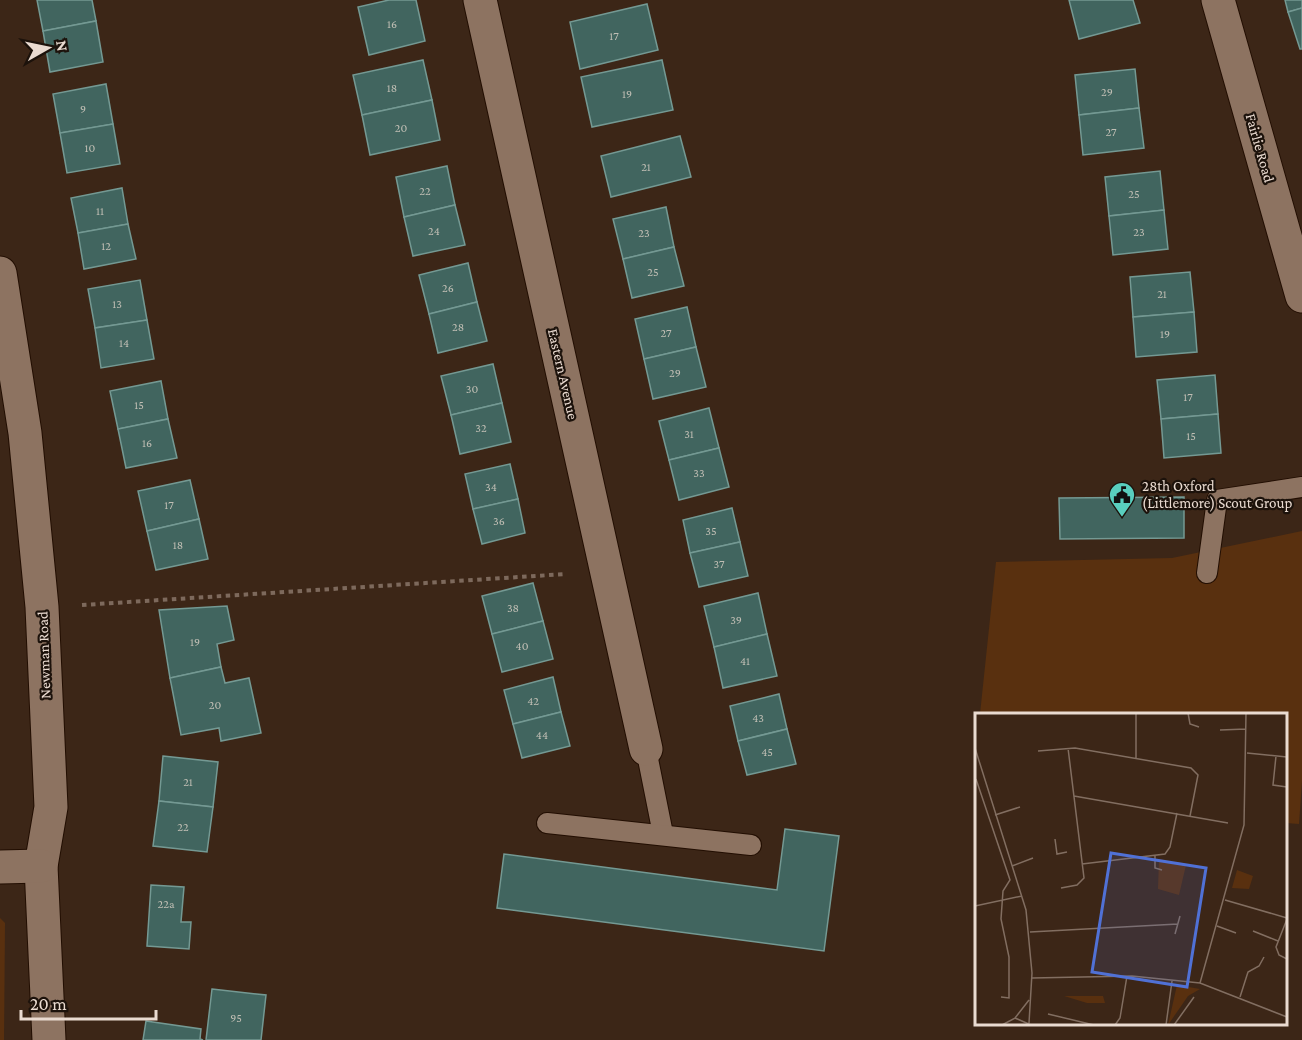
<svg xmlns="http://www.w3.org/2000/svg" width="1302" height="1040" font-family="'Crimson Pro',serif">
	<style>
		.green { fill: #59300f }
		.building { fill: #41655f; stroke: #749993; stroke-width: 1.5 }
		.lines { fill: none; stroke-linecap: round; stroke-linejoin: round }
		.lane-casing { stroke: #220e02; stroke-width: 22 }
		.street-casing { stroke: #220e02; stroke-width: 35 }
		.path { stroke: #7d695c; stroke-width: 4; stroke-dasharray: 4.5 4.5; stroke-linecap: butt }
		.lane { stroke: #8d7361; stroke-width: 20 }
		.street { stroke: #8d7361; stroke-width: 33 }
		.labels { text-anchor: middle; dominant-baseline: central; stroke-width: 4.5; stroke-linejoin: round; paint-order: stroke }
		.number-label { font-size: 12px; fill: #c0beb4 }
		.street-label { font-size: 15px; fill: #eadbd1; stroke: #1c120b }
		.poi-label { font-size: 15px; fill: #eadbd1; stroke: #1c120b; text-anchor: start }
		.inset-road { fill: none; stroke: #826e61; stroke-width: 1.5 }
		.view { fill: #5071d6; fill-opacity: 0.15; stroke: #5071d6; stroke-width: 3 }
		.inset-edge { fill: none; stroke: #eadbd1; stroke-width: 3 }
	</style>
	<rect width="100%" height="100%" fill="#3c2617"/>
	<g class="green">
		<polygon points="1302,531 1302,781 1299,824 1286,823 1286,714 980,714 996,562 1172,558"/>
		<polygon points="0,918 5,923 4,1040 0,1040"/>
	</g>
	<g class="building">
		<polygon points="37,0 92,0 96,21 43,31"/>
		<polygon points="389,0 416,0 425,41 369,55 358,7"/>
		<polygon points="1069,0 1133,0 1140,23 1079,39"/>
		<polygon points="1285,0 1302,0 1302,8 1288,12"/>
		<polygon points="647,4 658,50 580,69 570,22"/>
		<polygon points="1302,8 1302,49 1300,49 1288,12"/>
		<polygon points="96,21 103,62 50,72 43,31"/>
		<polygon points="423,60 432,100 362,115 353,75"/>
		<polygon points="662,60 673,110 592,127 581,77"/>
		<polygon points="1135,69 1139,108 1079,115 1075,75"/>
		<polygon points="106,84 113,124 60,133 53,94"/>
		<polygon points="432,100 440,140 370,155 362,115"/>
		<polygon points="1139,108 1144,148 1083,155 1079,115"/>
		<polygon points="113,124 120,164 67,173 60,133"/>
		<polygon points="680,136 691,177 611,197 601,156"/>
		<polygon points="447,166 455,205 404,217 396,177"/>
		<polygon points="1160,171 1164,210 1109,216 1105,177"/>
		<polygon points="122,188 128,224 78,233 71,198"/>
		<polygon points="455,205 465,245 413,256 404,217"/>
		<polygon points="666,207 674,247 623,259 613,219"/>
		<polygon points="1164,210 1168,249 1113,255 1109,216"/>
		<polygon points="128,224 136,259 84,269 78,233"/>
		<polygon points="674,247 684,286 632,298 623,259"/>
		<polygon points="468,263 477,302 429,314 419,275"/>
		<polygon points="1190,272 1194,312 1133,317 1130,277"/>
		<polygon points="140,280 147,320 95,328 88,289"/>
		<polygon points="477,302 487,341 438,353 429,314"/>
		<polygon points="687,307 696,347 644,359 635,319"/>
		<polygon points="1194,312 1197,352 1136,357 1133,317"/>
		<polygon points="147,320 154,359 101,368 95,328"/>
		<polygon points="696,347 706,387 653,399 644,359"/>
		<polygon points="493,364 502,403 451,415 441,376"/>
		<polygon points="1215,375 1218,414 1161,419 1157,380"/>
		<polygon points="161,381 168,419 118,429 110,391"/>
		<polygon points="502,403 511,442 460,454 451,415"/>
		<polygon points="709,408 719,448 669,460 659,421"/>
		<polygon points="1218,414 1221,453 1164,458 1161,419"/>
		<polygon points="168,419 177,458 126,468 118,429"/>
		<polygon points="719,448 729,487 679,500 669,460"/>
		<polygon points="510,464 518,499 473,509 465,474"/>
		<polygon points="190,480 199,519 147,531 138,491"/>
		<polygon points="1184,497 1184,538 1060,539 1059,498"/>
		<polygon points="518,499 525,533 482,544 473,509"/>
		<polygon points="732,508 740,542 690,553 683,520"/>
		<polygon points="199,519 208,559 156,570 147,531"/>
		<polygon points="740,542 748,576 699,587 690,553"/>
		<polygon points="533,583 543,621 492,634 482,596"/>
		<polygon points="758,593 767,634 714,647 704,606"/>
		<polygon points="227,606 234,640 217,644 221,667 170,678 159,610"/>
		<polygon points="543,621 553,659 502,672 492,634"/>
		<polygon points="767,634 777,676 723,688 714,647"/>
		<polygon points="221,667 225,683 249,678 261,733 221,741 219,728 181,735 170,678"/>
		<polygon points="553,677 561,712 513,724 504,690"/>
		<polygon points="779,694 787,729 738,741 730,706"/>
		<polygon points="561,712 570,746 522,758 513,724"/>
		<polygon points="787,729 796,764 747,775 738,741"/>
		<polygon points="163,756 218,762 213,807 159,801"/>
		<polygon points="159,801 213,807 207,852 153,846"/>
		<polygon points="785,829 839,836 824,951 497,908 504,854 777,890"/>
		<polygon points="151,885 184,887 181,922 191,922 189,949 147,946"/>
		<polygon points="212,989 266,995 261,1040 206,1040"/>
		<polygon points="146,1021 201,1029 200,1039 203,1040 143,1040"/>
	</g>
	<g class="lines">
		<g class="lane-casing">
			<g id="lane">
				<polyline points="1207,573 1217,500 1302,487"/>
				<polyline points="646,749 663,834"/>
				<polyline points="547,823 751,845"/>
			</g>
		</g>
		<g class="street-casing">
			<g id="street">
				<polyline points="480,0 646,749"/>
				<polyline points="1218,0 1302,296"/>
				<polyline points="0,273 25,433 42,607 51,807 41,866 49,1040"/>
				<polyline points="0,867 41,866"/>
			</g>
		</g>
		<polyline class="path" points="82,605 566,574"/>
		<use href="#lane" class="lane"/>
		<use href="#street" class="street"/>
	</g>
	<defs>
		<g id="civic-pin" transform="scale(1.35)"><path d="M0 17L-7.5 6A9.5 9.5 0 1 1 7.5 6Z" fill="#59cebe" stroke="#1c120b"/><path d="M-.6-6.5H3V-4.5H.6V-3L4-1V1h2V6H-6V1h2V-1L-.6-3ZM-1.2 2.5V6h2.4V2.5Z" fill="#111"/></g>
	</defs>
	<g fill-rule="evenodd">
		<use href="#civic-pin" x="1122" y="495"/>
	</g>
	<g class="labels">
		<g class="number-label">
			<text x="392" y="24">16</text>
			<text x="614" y="36">17</text>
			<text x="392" y="88">18</text>
			<text x="1107" y="92">29</text>
			<text x="627" y="94">19</text>
			<text x="83" y="109">9</text>
			<text x="401" y="128">20</text>
			<text x="1111" y="132">27</text>
			<text x="90" y="148">10</text>
			<text x="646" y="167">21</text>
			<text x="425" y="191">22</text>
			<text x="1134" y="194">25</text>
			<text x="100" y="211">11</text>
			<text x="434" y="231">24</text>
			<text x="1139" y="232">23</text>
			<text x="644" y="233">23</text>
			<text x="106" y="246">12</text>
			<text x="653" y="272">25</text>
			<text x="448" y="288">26</text>
			<text x="1162" y="294">21</text>
			<text x="117" y="304">13</text>
			<text x="458" y="327">28</text>
			<text x="666" y="333">27</text>
			<text x="1165" y="334">19</text>
			<text x="124" y="343">14</text>
			<text x="675" y="373">29</text>
			<text x="472" y="389">30</text>
			<text x="1188" y="397">17</text>
			<text x="139" y="405">15</text>
			<text x="481" y="428">32</text>
			<text x="689" y="434">31</text>
			<text x="1191" y="436">15</text>
			<text x="147" y="443">16</text>
			<text x="699" y="473">33</text>
			<text x="491" y="487">34</text>
			<text x="169" y="505">17</text>
			<text x="499" y="521">36</text>
			<text x="711" y="531">35</text>
			<text x="178" y="545">18</text>
			<text x="719" y="564">37</text>
			<text x="513" y="608">38</text>
			<text x="736" y="620">39</text>
			<text x="195" y="642">19</text>
			<text x="522" y="646">40</text>
			<text x="745" y="661">41</text>
			<text x="533" y="701">42</text>
			<text x="215" y="705">20</text>
			<text x="758" y="718">43</text>
			<text x="542" y="735">44</text>
			<text x="767" y="752">45</text>
			<text x="188" y="782">21</text>
			<text x="183" y="827">22</text>
			<text x="166" y="904">22a</text>
			<text x="236" y="1018">95</text>
		</g>
		<g class="street-label">
			<text transform="translate(1260 148) rotate(74)">Fairlie Road</text>
			<text transform="translate(563 374) rotate(77)">Eastern Avenue</text>
			<text transform="translate(44 655) rotate(-92)">Newman Road</text>
		</g>
		<g class="poi-label">
			<text x="1142" y="486">28th Oxford<tspan x="1142" dy="17">(Littlemore) Scout Group</tspan></text>
		</g>
	</g>
	<g transform="translate(975 713)">
		<rect width="312" height="312" fill="#3c2617"/>
		<path d="M184,146L211,152L204,182L183,176ZM262,157L278,163L274,176L257,175ZM202,272L225,276L213,283L193,312ZM89,283H128L130,290H112Z" fill="#59300f"/>
		<path class="inset-road" d="M213,0L215,11L224,14M245,17L271,16M0,35L51,197L57,260L54,310M63,38L100,35L216,55L223,62L215,103M272,40L312,44M301,43L298,72L312,74M161,46V0M1,66L35,167L28,178L26,206L34,244V285L26,284M99,83L253,110M20,102L45,94M80,126L82,141L92,139M180,142V155L187,157M107,151L190,141L195,134L202,100M37,153L58,145M86,175L102,172L109,165L93,35M250,187L312,205M0,193L47,183M312,206L301,234L304,242L312,246M242,213L261,220M278,218L303,228M55,219L203,211M200,221L205,203M57,265L157,263L225,270L312,304M225,270L269,112L271,0M265,284L273,259L284,253L289,244M73,301L119,312M40,305L54,287M27,312L40,305L56,312M140,312L145,305L152,263M191,312L197,268M199,312L219,284"/>
		<path class="view" d="M136,140L231,155L212,274L117,259Z"/>
		<rect width="312" height="312" class="inset-edge"/>
	</g>
	<g transform="translate(48 48) rotate(81)" stroke="#1c120b" stroke-width="4.5" paint-order="stroke">
	<path d="M0-4.5L10 22L0 15L-10 22Z" fill="#eadbd1"/>
	<text y="-9" font-size="16" font-weight="bold" text-anchor="middle" fill="#eadbd1">N</text>
	</g>
	<path d="M21 1010v9h135v-9" fill="none" stroke="#eadbd1" stroke-width="3"/>
	<text x="30" y="1010" font-size="18" fill="#eadbd1" stroke="#1c120b" stroke-width="4.5" paint-order="stroke">20 m</text>
</svg>
